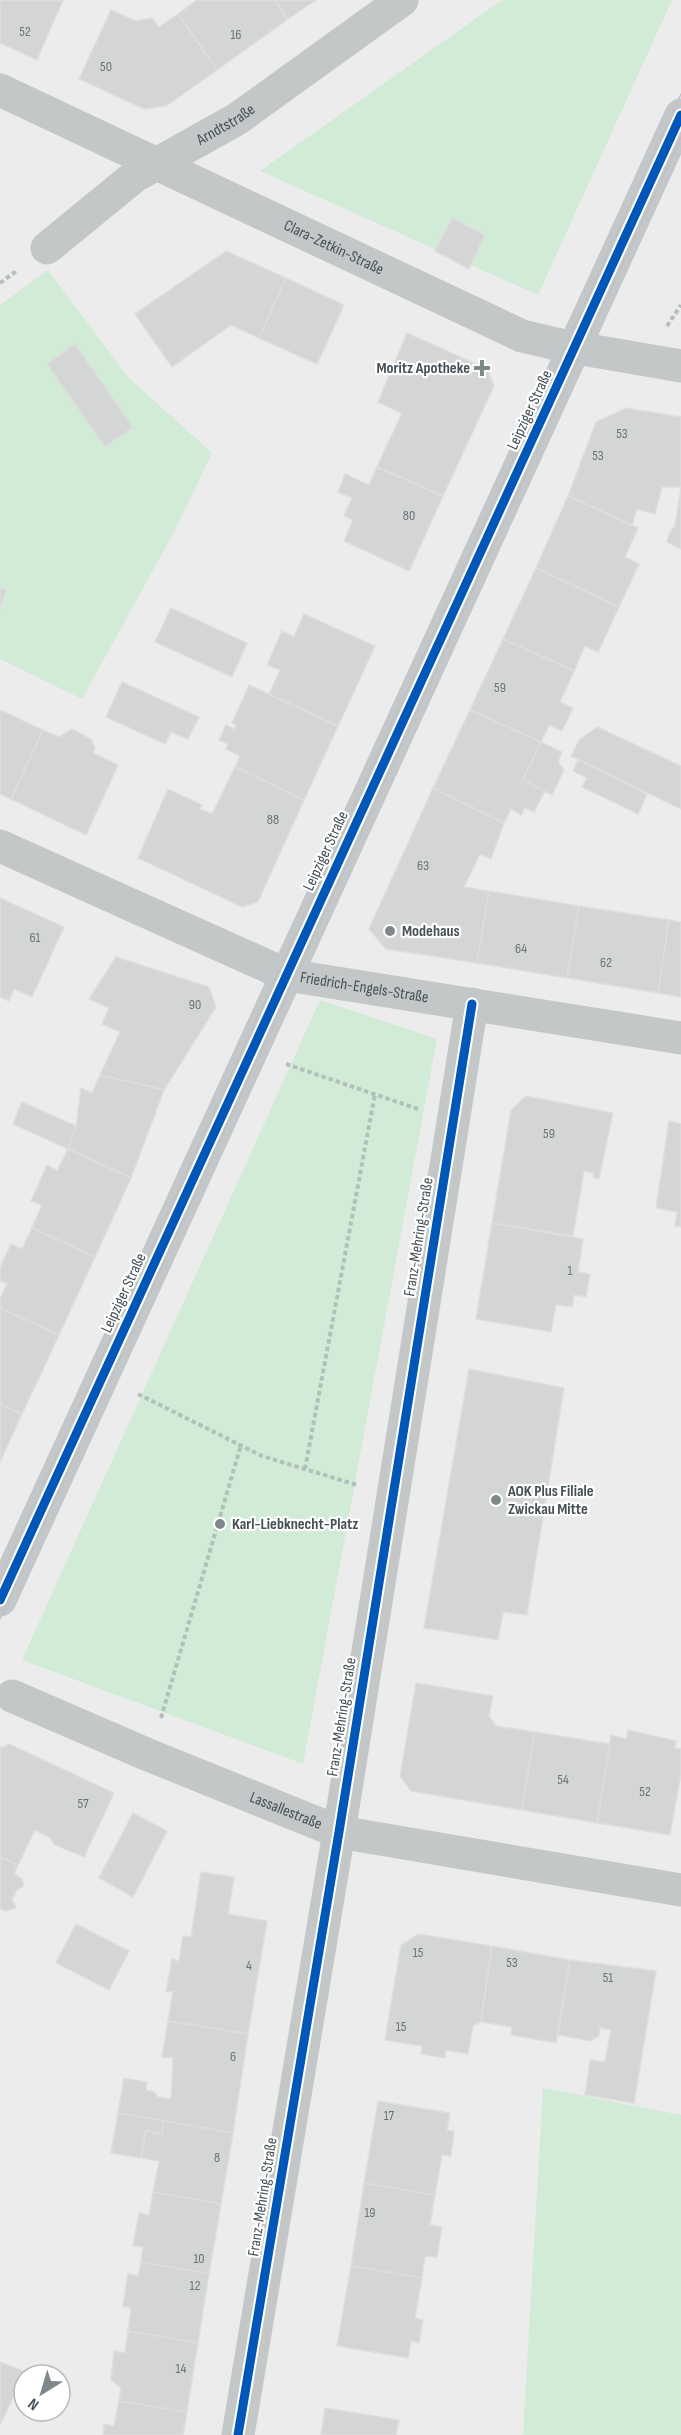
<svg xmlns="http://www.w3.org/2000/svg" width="681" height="2435" font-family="'Sofia Sans Condensed',sans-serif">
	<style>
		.green { fill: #d1ebd7 }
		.building { fill: #d4d5d5; stroke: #dededf; stroke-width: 1.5 }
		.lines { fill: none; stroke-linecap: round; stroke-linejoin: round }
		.path { stroke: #b3bfba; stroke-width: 4; stroke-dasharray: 4.5 3; stroke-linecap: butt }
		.street { stroke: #c3c7c8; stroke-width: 33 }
		.secondary { stroke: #c4c7c9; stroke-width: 33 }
		.tram { stroke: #bfc2c3; stroke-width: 1.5 }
		.cycleway-casing { stroke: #fff; stroke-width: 13 }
		.cycleway { stroke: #0057b8; stroke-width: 9 }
		.poi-dot { fill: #80878b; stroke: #fff; stroke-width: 2 }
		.labels { text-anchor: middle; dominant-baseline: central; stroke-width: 4.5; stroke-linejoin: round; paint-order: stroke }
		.number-label { font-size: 14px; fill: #6a7377 }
		.street-label { font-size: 16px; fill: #455157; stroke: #fff }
		.poi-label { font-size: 16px; font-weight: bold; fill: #455157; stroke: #fff; text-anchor: start }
	</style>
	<rect width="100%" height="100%" fill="#edecec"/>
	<g class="green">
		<polygon points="502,0 672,0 538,295 260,171"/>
		<polygon points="48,270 129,378 212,453 175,530 82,699 0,659 0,305"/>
		<polygon points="320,1000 437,1039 303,1764 22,1660"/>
		<polygon points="543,2088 681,2115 681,2435 523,2435"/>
	</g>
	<g class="building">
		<polygon points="0,0 63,0 37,60 0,43"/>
		<polygon points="197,0 275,0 288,19 217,70 178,14"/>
		<polygon points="275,0 316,0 288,19"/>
		<polygon points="111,10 136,21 152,18 159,27 178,14 217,70 166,106 144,109 79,79"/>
		<polygon points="452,218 485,235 469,269 435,251"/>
		<polygon points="226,251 286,278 259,338 231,325 172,367 135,314"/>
		<polygon points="286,278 344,305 317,364 259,338"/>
		<polygon points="407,333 487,369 494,386 443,496 377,467 402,413 378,402"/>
		<polygon points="75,344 133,427 105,447 47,364"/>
		<polygon points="626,408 681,417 681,487 662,487 655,514 637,509 632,525 568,496 596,422"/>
		<polygon points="377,467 443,496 409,571 344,541 353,520 344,516 352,498 338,492 345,474 369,485"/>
		<polygon points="681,488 681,549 667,542 670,532 675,526"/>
		<polygon points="568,496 638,528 625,557 639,564 619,607 536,568"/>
		<polygon points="536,568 619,607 598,652 585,646 574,671 503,639"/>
		<polygon points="0,588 6,590 0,611"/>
		<polygon points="171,608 247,643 232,677 155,642"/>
		<polygon points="304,614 375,646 338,726 269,694 280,670 267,665 282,631 294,637"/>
		<polygon points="503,639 574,671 560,702 573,708 562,731 549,725 541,742 470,710"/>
		<polygon points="122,682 199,717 188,739 171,732 165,744 106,717"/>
		<polygon points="249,685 338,726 304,800 235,767 240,756 226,749 228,744 219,740 226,725 234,729 237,725 232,723"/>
		<polygon points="0,710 43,730 11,799 0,794"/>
		<polygon points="470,710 541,742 523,780 545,791 534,812 525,808 521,815 511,809 504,823 433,788"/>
		<polygon points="597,727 681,766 681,809 571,756 579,740"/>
		<polygon points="72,729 91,739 95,748 93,753 118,765 86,835 11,799 43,730 59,737"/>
		<polygon points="541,742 562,752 558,762 564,770 552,795 523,780"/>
		<polygon points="578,760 647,794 638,814 582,787 587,778 573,771"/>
		<polygon points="235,767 304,800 258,902 242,907 138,858 168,789 202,805 200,809 212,814"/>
		<polygon points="433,788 504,823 491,859 480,854 464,887 489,891 477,963 386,949 369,929"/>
		<polygon points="489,891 579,906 567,978 477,963"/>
		<polygon points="0,898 64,927 32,997 14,989 9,1001 0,997"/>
		<polygon points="579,906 669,920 658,993 567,978"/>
		<polygon points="669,920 681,922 681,997 658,993"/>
		<polygon points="116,957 209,987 216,1007 164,1090 100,1075 120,1032 102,1024 109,1008 89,999"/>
		<polygon points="100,1075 164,1090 131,1178 68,1149 76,1126 81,1088 92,1093"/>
		<polygon points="526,1096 613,1113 599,1179 593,1177 594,1173 584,1171 573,1236 492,1223 511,1110"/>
		<polygon points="22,1102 76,1126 68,1149 13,1124"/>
		<polygon points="669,1121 681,1124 681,1227 675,1226 677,1212 656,1208"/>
		<polygon points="68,1149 131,1178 95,1257 32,1228 42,1205 31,1201 47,1165 57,1171"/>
		<polygon points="492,1223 583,1239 578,1272 590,1274 586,1297 574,1295 572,1307 556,1305 551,1332 476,1319"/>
		<polygon points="32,1228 95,1257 59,1335 0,1308 0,1299 7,1284 0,1281 0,1268 11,1244 22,1249"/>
		<polygon points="0,1308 59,1335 22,1414 0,1404"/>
		<polygon points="469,1369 564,1388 527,1615 503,1612 498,1640 424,1628"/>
		<polygon points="0,1404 22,1414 0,1462"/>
		<polygon points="416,1683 493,1696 489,1716 496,1726 535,1732 522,1810 411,1791 400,1776"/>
		<polygon points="628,1730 676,1741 675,1748 681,1749 681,1774 670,1835 597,1823 611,1735 626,1739"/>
		<polygon points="535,1732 610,1744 597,1823 522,1810"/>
		<polygon points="9,1744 114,1793 84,1857 53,1844 51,1838 35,1830 18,1865 0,1857 0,1748"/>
		<polygon points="133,1813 167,1831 133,1897 99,1878"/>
		<polygon points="0,1857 18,1865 14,1874 21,1878 24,1886 17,1890 12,1899 16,1908 6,1911 0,1909"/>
		<polygon points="201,1872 234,1877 228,1914 267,1921 248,2034 168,2021 173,1992 166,1991 172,1959 179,1961 183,1936 191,1937"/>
		<polygon points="76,1924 129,1951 109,1990 56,1963"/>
		<polygon points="418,1934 492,1946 481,2022 473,2026 468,2054 446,2050 445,2058 421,2054 422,2046 385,2040 401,1945"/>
		<polygon points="492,1946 570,1960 556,2043 511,2035 512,2027 481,2022"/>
		<polygon points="570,1960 656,1971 634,2103 585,2095 590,2060 605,2062 611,2030 600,2028 599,2036 591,2041 558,2035"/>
		<polygon points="168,2021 248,2034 233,2133 118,2113 124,2078 147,2082 146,2090 154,2092 158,2097 171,2099 173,2058 162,2057"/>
		<polygon points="378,2101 450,2113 447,2130 454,2131 451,2156 442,2155 435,2195 364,2183"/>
		<polygon points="118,2113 164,2121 162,2134 146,2131 141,2158 111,2153"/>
		<polygon points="164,2121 233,2133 221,2204 153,2192 159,2161 141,2158 146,2131 162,2134"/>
		<polygon points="364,2183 435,2195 430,2225 442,2227 437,2257 425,2256 422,2278 351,2266"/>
		<polygon points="153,2192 221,2204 209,2274 141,2262 143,2247 133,2246 139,2213 149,2215"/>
		<polygon points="141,2262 209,2274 198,2343 128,2331 131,2308 123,2306 128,2274 138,2276"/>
		<polygon points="351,2266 422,2278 415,2318 423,2320 419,2343 411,2341 408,2358 337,2346"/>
		<polygon points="128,2331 198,2343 187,2412 119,2401 121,2388 111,2380 114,2351 125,2353"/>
		<polygon points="0,2362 25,2372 0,2425"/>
		<polygon points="119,2401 187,2412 183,2435 103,2435 104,2424 114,2426"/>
		<polygon points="325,2408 399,2420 396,2435 321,2435"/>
	</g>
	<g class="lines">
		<g class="path">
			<polyline points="0,283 18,270"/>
			<polyline points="667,326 681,305"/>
			<polyline points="286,1064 418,1109"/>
			<polyline points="138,1394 262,1456 357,1485"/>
			<polyline points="305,1469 375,1094"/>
			<polyline points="161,1718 241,1445"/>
		</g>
		<g class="street">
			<path id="s1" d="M0,90L522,336L565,346L681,366"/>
			<path id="s2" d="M47,248L135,176L237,119L402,0"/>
			<path id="s3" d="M0,846L287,975L681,1038"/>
			<path id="s4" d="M12,1696L146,1754L339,1832L681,1890"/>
			<polyline points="238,2435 339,1832 472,1004"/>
		</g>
		<polyline class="secondary" points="0,1600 681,115"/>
		<g class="tram">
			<polyline points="0,1579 681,94"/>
			<polyline points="0,1619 681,137"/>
		</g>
		<g class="cycleway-casing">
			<g id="cycleway">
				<polyline points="0,1600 681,115"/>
				<polyline points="238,2435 339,1832 472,1004"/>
			</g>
		</g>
		<use href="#cycleway" class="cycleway"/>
	</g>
	<g class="poi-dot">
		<path d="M479 359h6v6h6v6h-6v6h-6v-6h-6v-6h6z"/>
		<circle cx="390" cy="931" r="6"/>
		<circle cx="496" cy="1500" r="6"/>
		<circle cx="220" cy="1524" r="6"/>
	</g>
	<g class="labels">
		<g class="number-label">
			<text x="25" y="31">52</text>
			<text x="236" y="34">16</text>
			<text x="106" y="66">50</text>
			<text x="622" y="433">53</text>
			<text x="598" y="455">53</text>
			<text x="409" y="515">80</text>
			<text x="500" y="687">59</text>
			<text x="273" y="819">88</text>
			<text x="423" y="865">63</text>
			<text x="35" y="937">61</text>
			<text x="521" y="948">64</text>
			<text x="606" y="962">62</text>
			<text x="195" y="1004">90</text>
			<text x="549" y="1133">59</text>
			<text x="570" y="1270">1</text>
			<text x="563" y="1779">54</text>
			<text x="645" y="1791">52</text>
			<text x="83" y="1803">57</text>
			<text x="418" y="1952">15</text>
			<text x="512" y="1962">53</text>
			<text x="249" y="1965">4</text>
			<text x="608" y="1977">51</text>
			<text x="401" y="2026">15</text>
			<text x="233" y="2056">6</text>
			<text x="389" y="2115">17</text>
			<text x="217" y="2157">8</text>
			<text x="370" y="2212">19</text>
			<text x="199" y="2258">10</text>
			<text x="195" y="2285">12</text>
			<text x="181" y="2368">14</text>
		</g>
		<g class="street-label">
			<text stroke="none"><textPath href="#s2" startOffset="218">Arndtstraße</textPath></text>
			<text stroke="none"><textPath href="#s1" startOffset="369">Clara-Zetkin-Straße</textPath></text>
			<text transform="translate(530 410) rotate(-65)">Leipziger Straße</text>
			<text transform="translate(326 851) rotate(-65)">Leipziger Straße</text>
			<text stroke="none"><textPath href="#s3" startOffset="393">Friedrich-Engels-Straße</textPath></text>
			<text transform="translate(419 1237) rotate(-81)">Franz-Mehring-Straße</text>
			<text transform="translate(124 1293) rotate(-65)">Leipziger Straße</text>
			<text transform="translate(342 1717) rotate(-81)">Franz-Mehring-Straße</text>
			<text stroke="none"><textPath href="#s4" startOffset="297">Lassallestraße</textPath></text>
			<text transform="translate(263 2197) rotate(-81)">Franz-Mehring-Straße</text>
		</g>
		<g class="poi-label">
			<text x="470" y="368" text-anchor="end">Moritz Apotheke</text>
			<text x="402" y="931">Modehaus</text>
			<text x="508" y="1491">AOK Plus Filiale<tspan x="508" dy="18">Zwickau Mitte</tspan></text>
			<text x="232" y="1524">Karl-Liebknecht-Platz</text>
		</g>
	</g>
	<g transform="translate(42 2393) rotate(217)"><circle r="28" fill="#ffffff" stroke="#b5b9bc" stroke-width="1.5"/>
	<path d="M0-4.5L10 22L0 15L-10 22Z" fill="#80878b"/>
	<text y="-9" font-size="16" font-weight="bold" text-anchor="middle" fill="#455157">N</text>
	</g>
</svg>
